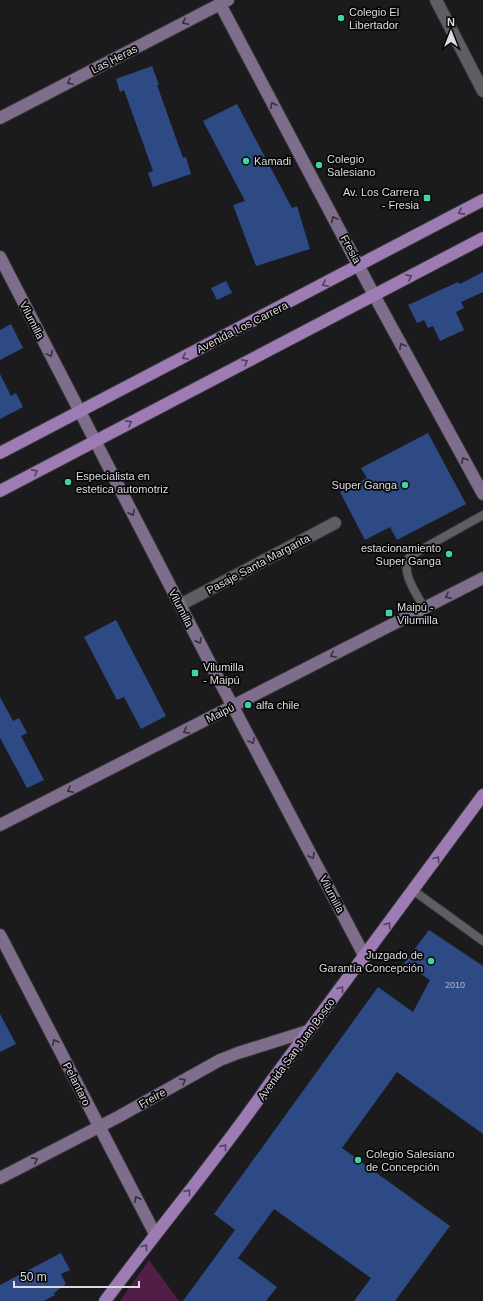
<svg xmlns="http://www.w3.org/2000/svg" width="483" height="1301" font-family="Arial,sans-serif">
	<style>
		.green { fill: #521e48 }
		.building { fill: #2d4a85 }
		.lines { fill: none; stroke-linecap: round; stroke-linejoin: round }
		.lane-casing { stroke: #353537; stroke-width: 10 }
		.street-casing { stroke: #353537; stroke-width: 14 }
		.secondary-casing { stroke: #353537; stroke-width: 14 }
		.primary-casing { stroke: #353537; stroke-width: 14 }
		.lane { stroke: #5f5f63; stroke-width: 8 }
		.street { stroke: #5f5f63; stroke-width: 12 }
		.secondary { stroke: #7e6e8c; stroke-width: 12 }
		.primary { stroke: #9d7cb4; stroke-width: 12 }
		.oneway { stroke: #36303c }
		.oneway2 { stroke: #52415e }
		.poi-dot { fill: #40d4a2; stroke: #060607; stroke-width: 1.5 }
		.labels { text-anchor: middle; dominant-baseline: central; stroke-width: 3.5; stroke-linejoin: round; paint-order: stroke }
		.number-label { font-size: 9px; fill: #b0b8c8 }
		.poi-label { font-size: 11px; fill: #dcdcde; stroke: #060607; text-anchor: start }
		.street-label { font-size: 11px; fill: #dcdcde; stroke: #060607 }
	</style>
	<rect width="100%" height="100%" fill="#1b1b1e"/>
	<polygon class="green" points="149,1260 179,1301 120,1301"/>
	<g class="building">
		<polygon points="152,66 159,85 157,85 183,158 186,157 191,174 153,187 148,173 153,171 124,90 120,92 116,79"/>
		<polygon points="237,104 292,208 297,206 310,249 256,266 233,205 245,201 203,121"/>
		<polygon points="483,272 483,292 461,302 464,308 456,312 464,330 440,341 433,326 428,328 424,320 417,323 408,305 458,282 460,284"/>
		<polygon points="226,281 232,293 217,300 211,288"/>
		<polygon points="11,324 23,348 0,360 0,330"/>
		<polygon points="0,374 11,396 16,393 23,407 0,419"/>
		<polygon points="428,433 466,504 397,540 390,527 365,540 340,492 367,478 361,468"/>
		<polygon points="116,620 166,716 141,729 124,697 117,700 84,637"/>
		<polygon points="0,697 13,721 19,718 27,733 21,736 44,780 27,788 0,738"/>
		<polygon points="429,930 483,966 483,1134 397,1072 342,1148 450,1226 395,1301 354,1301 371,1278 274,1209 238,1258 277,1287 266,1301 183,1301 235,1230 214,1214 378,987 413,1012 430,980 404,963"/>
		<polygon points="0,1014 16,1044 0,1052"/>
		<polygon points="61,1253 70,1270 61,1274 66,1284 54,1293 55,1295 44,1301 0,1301 0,1285"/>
	</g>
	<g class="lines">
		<g class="lane-casing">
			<g id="lane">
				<path d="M424,608C417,594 399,571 410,556L483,515"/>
				<polyline points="414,891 483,941"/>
			</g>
		</g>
		<g class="street-casing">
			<g id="street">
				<polyline points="436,0 483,91"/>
				<polyline points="180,605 335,523"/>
			</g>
		</g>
		<g class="secondary-casing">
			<g id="secondary">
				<polyline points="220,4 374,295 483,494"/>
				<polyline points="0,118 228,0"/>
				<polyline points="0,257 210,663 365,957"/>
				<polyline points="0,825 483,578"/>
				<polyline points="0,935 155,1234"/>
				<polyline points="0,1178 118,1117 220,1060 238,1053 308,1031"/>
			</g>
		</g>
		<g class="primary-casing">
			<g id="primary">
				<polyline points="0,453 483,200"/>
				<polyline points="0,491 483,238"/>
				<path d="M105,1301C159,1228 218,1158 270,1083L483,795"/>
			</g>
		</g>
		<use href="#lane" class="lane"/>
		<use href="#street" class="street"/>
		<use href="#secondary" class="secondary"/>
		<use href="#primary" class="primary"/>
	</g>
	<defs><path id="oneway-chevron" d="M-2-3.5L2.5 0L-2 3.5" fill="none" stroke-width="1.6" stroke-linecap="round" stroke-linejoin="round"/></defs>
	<g class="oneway">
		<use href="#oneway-chevron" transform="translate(185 22) rotate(153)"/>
		<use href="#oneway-chevron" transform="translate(70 82) rotate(153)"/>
		<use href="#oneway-chevron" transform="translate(273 105) rotate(-118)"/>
		<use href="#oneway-chevron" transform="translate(334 219) rotate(-118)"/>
		<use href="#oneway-chevron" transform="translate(402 346) rotate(-119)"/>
		<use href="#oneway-chevron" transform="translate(50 354) rotate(63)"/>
		<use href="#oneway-chevron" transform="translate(464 460) rotate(-119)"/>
		<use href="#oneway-chevron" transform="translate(132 513) rotate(63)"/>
		<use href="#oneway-chevron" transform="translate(448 596) rotate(153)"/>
		<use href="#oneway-chevron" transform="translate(199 641) rotate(63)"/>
		<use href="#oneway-chevron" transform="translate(333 655) rotate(153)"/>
		<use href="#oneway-chevron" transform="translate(186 731) rotate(153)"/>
		<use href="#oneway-chevron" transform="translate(252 741) rotate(62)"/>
		<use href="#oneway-chevron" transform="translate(70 790) rotate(153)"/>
		<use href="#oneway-chevron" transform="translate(312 856) rotate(62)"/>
		<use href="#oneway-chevron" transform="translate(55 1042) rotate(-117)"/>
		<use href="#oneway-chevron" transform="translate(183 1081) rotate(-29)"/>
		<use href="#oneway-chevron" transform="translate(35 1160) rotate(-28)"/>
		<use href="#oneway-chevron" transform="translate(137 1199) rotate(-117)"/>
	</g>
	<g class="oneway2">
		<use href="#oneway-chevron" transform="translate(461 212) rotate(152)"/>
		<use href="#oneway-chevron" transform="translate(409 277) rotate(-27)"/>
		<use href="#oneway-chevron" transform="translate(325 284) rotate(153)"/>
		<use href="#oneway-chevron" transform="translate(185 357) rotate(153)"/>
		<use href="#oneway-chevron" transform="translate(245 362) rotate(-28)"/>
		<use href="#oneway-chevron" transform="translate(129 423) rotate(-28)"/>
		<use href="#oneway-chevron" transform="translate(35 472) rotate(-28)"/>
		<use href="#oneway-chevron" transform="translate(437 859) rotate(-54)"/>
		<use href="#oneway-chevron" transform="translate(388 925) rotate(-54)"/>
		<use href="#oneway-chevron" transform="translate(341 989) rotate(-53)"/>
		<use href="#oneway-chevron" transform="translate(224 1147) rotate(-51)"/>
		<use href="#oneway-chevron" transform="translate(188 1192) rotate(-51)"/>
		<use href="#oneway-chevron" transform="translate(145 1247) rotate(-53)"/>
	</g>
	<g class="poi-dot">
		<circle cx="341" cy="18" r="4"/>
		<circle cx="246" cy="161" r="4"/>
		<circle cx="319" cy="165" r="4"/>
		<rect x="423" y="194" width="8" height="8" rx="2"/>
		<circle cx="68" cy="482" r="4"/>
		<circle cx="405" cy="485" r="4"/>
		<circle cx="449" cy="554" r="4"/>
		<rect x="385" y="609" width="8" height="8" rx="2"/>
		<rect x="191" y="669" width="8" height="8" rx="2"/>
		<circle cx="248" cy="705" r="4"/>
		<circle cx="431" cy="961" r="4"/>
		<circle cx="358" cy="1160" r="4"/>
	</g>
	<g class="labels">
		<g class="number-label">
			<text x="455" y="985">2010</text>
		</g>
		<g class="poi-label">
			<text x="349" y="12">Colegio El<tspan x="349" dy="13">Libertador</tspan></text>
			<text x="327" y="159">Colegio<tspan x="327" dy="13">Salesiano</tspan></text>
			<text x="254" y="161">Kamadi</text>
			<text x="419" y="192" text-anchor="end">Av. Los Carrera<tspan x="419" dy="13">- Fresia</tspan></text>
			<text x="76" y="476">Especialista en<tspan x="76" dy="13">estetica automotriz</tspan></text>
			<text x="397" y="485" text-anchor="end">Super Ganga</text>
			<text x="441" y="548" text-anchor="end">estacionamiento<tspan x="441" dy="13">Super Ganga</tspan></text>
			<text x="397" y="607">Maipú -<tspan x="397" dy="13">Vilumilla</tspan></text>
			<text x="203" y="667">Vilumilla<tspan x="203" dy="13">- Maipú</tspan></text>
			<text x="256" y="705">alfa chile</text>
			<text x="423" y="955" text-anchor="end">Juzgado de<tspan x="423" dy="13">Garantía Concepción</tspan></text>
			<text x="366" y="1154">Colegio Salesiano<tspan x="366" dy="13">de Concepción</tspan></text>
		</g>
		<g class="street-label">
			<text transform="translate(114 59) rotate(-27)">Las Heras</text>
			<text transform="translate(351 249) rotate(62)">Fresia</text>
			<text transform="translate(32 320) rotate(63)">Vilumilla</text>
			<text transform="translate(242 327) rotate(-27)">Avenida Los Carrera</text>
			<text transform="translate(258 564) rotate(-28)">Pasaje Santa Margarita</text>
			<text transform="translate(181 608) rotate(63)">Vilumilla</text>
			<text transform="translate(220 713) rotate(-27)">Maipú</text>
			<text transform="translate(332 894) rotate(62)">Vilumilla</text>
			<text transform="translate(296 1049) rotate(-54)">Avenida San Juan Bosco</text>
			<text transform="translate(77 1084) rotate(63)">Pelantaro</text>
			<text transform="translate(152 1098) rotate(-29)">Freire</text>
		</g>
	</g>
	<g transform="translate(451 32)" stroke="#060607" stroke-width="3" paint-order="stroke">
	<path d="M0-3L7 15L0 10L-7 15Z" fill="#dcdcde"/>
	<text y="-6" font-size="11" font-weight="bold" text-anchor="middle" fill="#dcdcde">N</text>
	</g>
	<path d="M14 1281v6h125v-6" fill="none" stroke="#dcdcde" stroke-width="2"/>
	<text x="20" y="1281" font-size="12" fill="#dcdcde" stroke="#060607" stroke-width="3" paint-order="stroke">50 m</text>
</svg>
